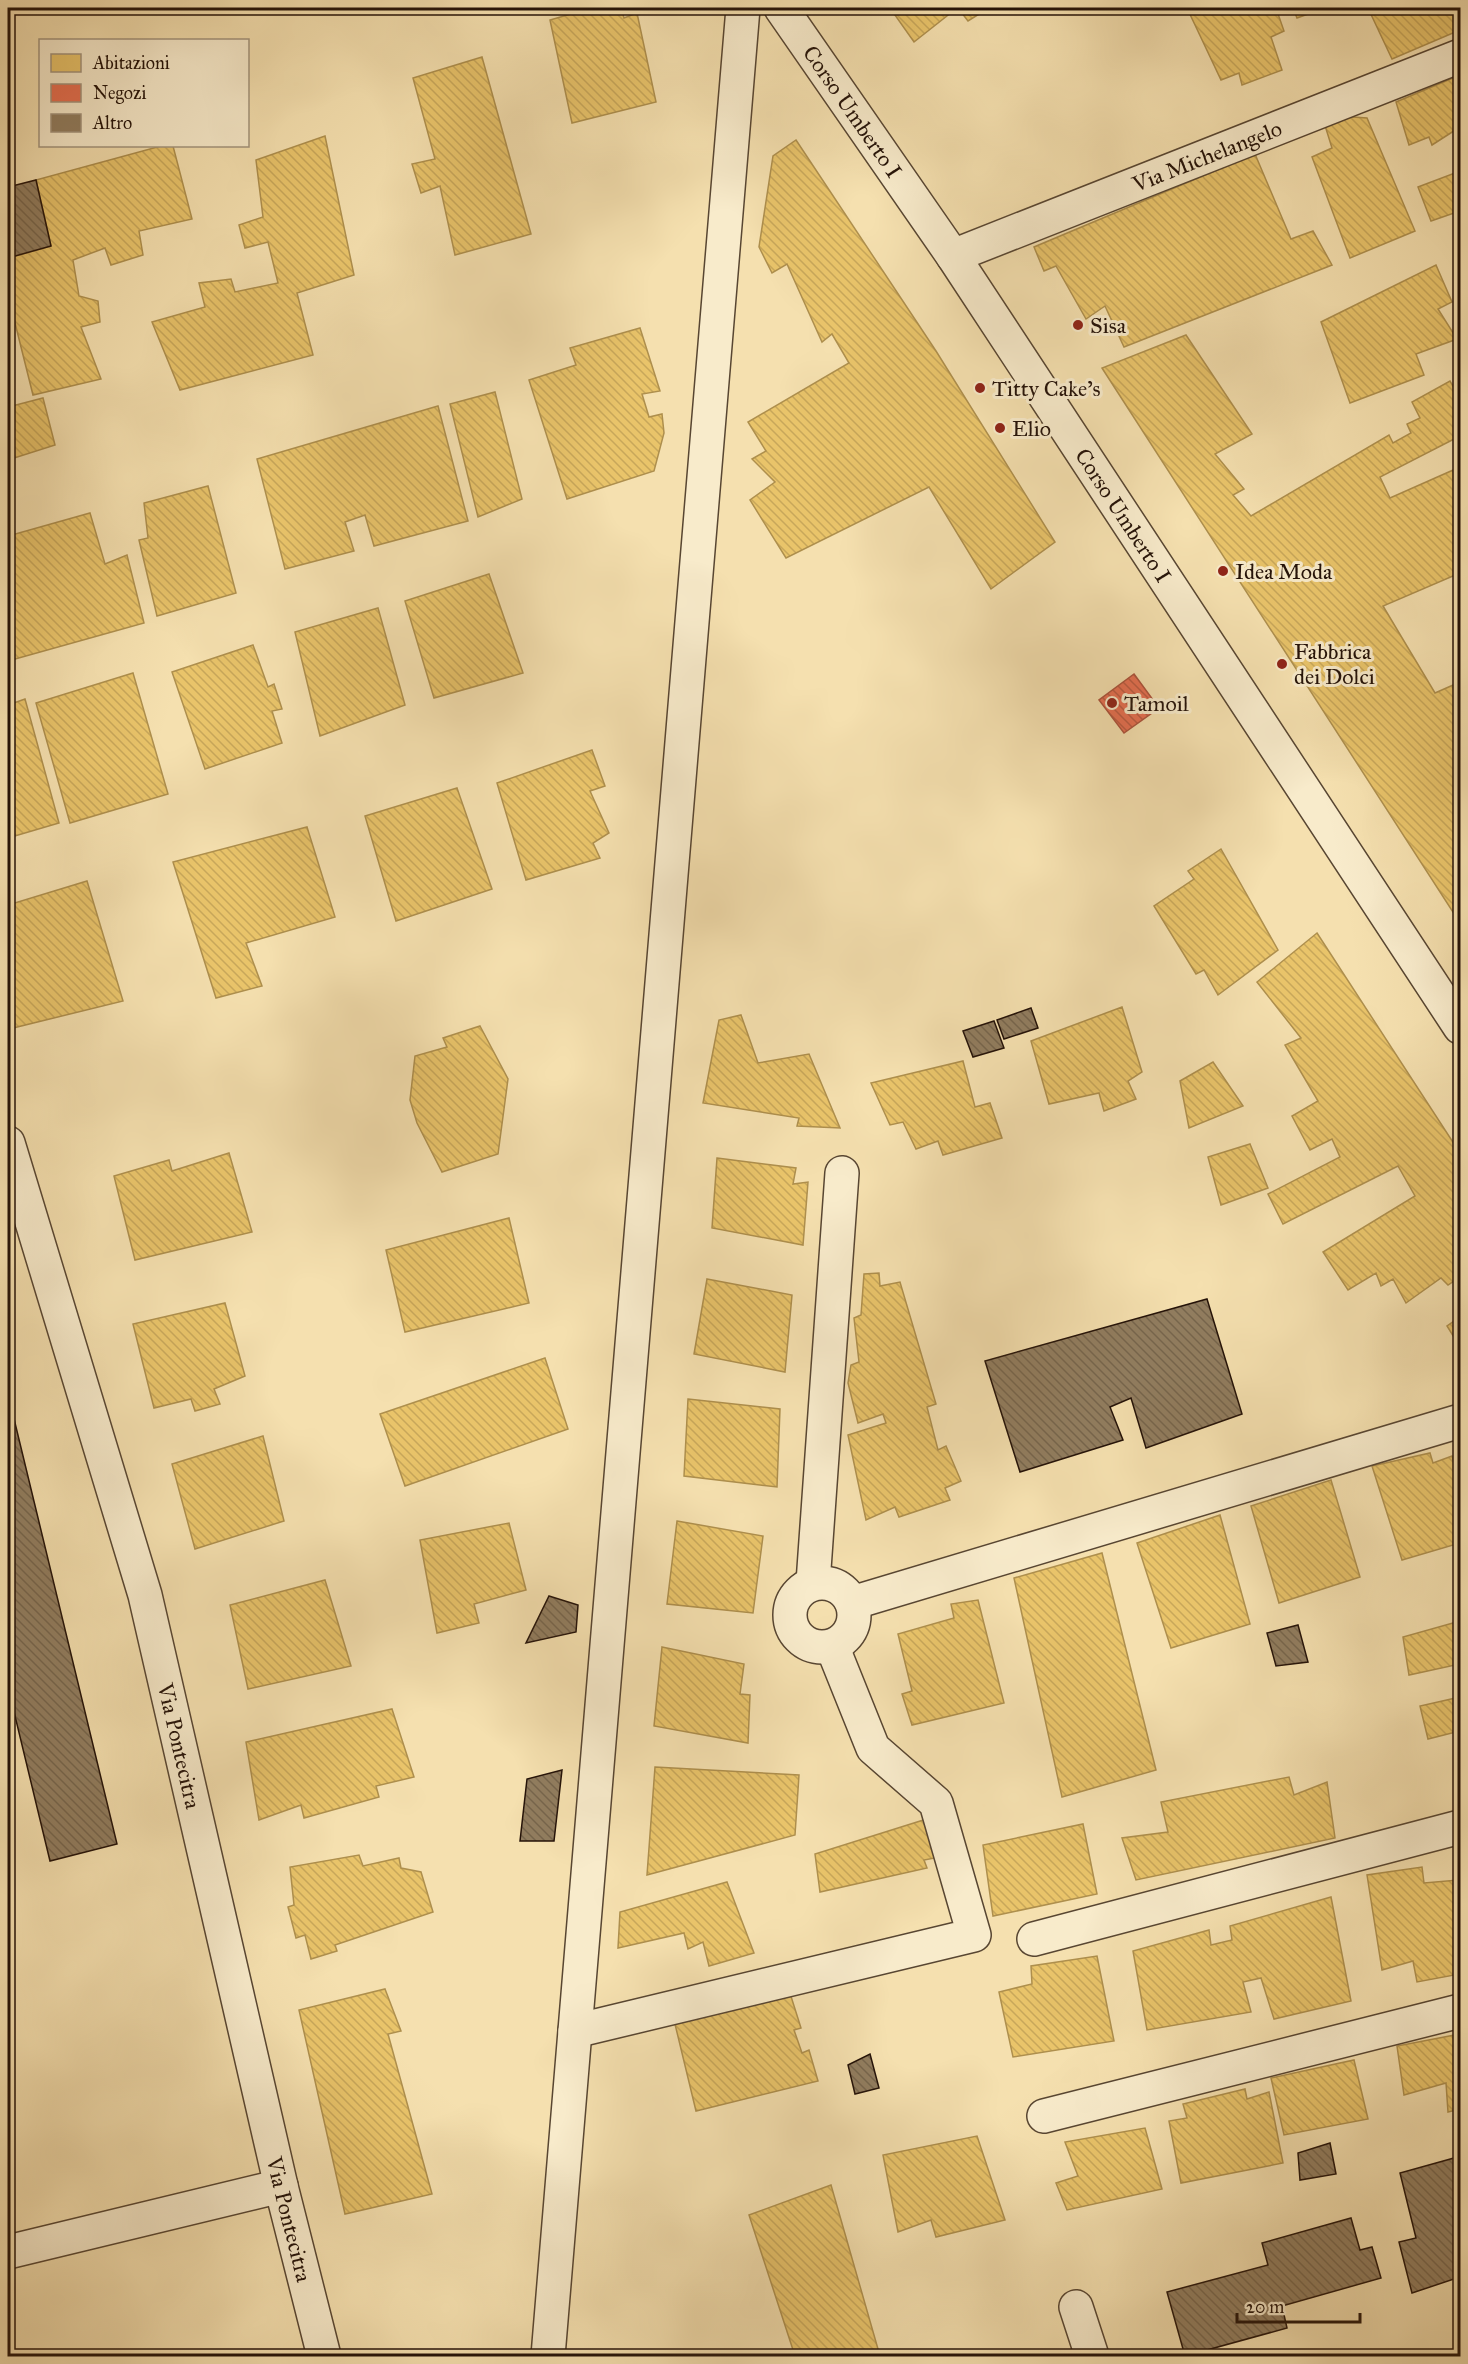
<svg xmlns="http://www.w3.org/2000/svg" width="1468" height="2364" font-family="'IM FELL Great Primer',serif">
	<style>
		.homes { fill: url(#homes-back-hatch); stroke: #ae8f4d; stroke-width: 1.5 }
		.shops { fill: url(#shops-back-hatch); stroke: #ac533b; stroke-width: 1.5 }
		.building { fill: url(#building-back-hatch); stroke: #241208; stroke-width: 1.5 }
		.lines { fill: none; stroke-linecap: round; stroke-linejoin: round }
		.minor-casing { stroke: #584632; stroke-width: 36 }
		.minor { stroke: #f8ebcb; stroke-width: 33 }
		.poi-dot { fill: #8f2418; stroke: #f8ebcb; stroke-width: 2 }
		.labels { text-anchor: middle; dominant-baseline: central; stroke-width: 6; stroke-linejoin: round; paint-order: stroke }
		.street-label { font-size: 22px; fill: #241208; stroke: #f8ebcb }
		.poi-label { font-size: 22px; fill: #241208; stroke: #f8ebcb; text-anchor: start }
	</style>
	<defs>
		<pattern id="homes-back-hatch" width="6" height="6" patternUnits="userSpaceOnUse" patternTransform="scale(1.5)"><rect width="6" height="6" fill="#e9c46a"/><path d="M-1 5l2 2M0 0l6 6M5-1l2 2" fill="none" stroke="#c8a75a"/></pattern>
		<pattern id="shops-back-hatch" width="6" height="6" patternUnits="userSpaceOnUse" patternTransform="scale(1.5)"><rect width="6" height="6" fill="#e76f51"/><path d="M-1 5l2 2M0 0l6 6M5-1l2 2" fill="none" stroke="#bb5a41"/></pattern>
		<pattern id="building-back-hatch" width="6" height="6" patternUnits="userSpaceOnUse" patternTransform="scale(1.5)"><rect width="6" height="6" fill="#917d5f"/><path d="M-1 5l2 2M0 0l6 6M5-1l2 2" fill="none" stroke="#76654c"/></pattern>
	</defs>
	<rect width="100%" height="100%" fill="#f5e0af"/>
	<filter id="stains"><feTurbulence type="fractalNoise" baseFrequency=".00333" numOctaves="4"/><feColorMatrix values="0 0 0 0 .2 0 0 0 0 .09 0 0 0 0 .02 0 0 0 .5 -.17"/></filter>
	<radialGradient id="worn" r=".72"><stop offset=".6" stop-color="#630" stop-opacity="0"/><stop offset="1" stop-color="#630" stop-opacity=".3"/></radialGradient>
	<g class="homes">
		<polygon points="591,8 621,8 624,18 637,13 656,102 572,123 550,20"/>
		<polygon points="890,8 957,8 914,42"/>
		<polygon points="958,8 989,8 968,21"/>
		<polygon points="1187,8 1276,8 1284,31 1271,37 1282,70 1242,85 1239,73 1221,80"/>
		<polygon points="1293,8 1325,8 1297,18"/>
		<polygon points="1368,8 1460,8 1460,30 1392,59"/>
		<polygon points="482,57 531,234 455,255 440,186 421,193 412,164 435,159 413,78"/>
		<polygon points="1460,75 1460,127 1432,145 1429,137 1409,145 1396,102"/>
		<polygon points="1350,111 1353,117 1367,118 1415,231 1350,258 1312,157 1332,148 1323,119"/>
		<polygon points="325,136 354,275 297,293 313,355 180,390 152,322 205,307 199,283 231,279 235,292 278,283 268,242 245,248 239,225 263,217 256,160"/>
		<polygon points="796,140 936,351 1055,542 991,589 929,487 786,558 750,500 775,482 752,459 766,451 748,422 849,363 832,334 822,342 787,264 772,273 759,247 773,156"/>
		<polygon points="161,146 173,146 192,219 139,231 143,255 111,265 105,248 73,260 79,296 98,301 100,322 81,327 101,379 33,395 8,295 8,258 51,246 36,180"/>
		<polygon points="1255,154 1291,239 1313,231 1332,265 1124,347 1105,306 1086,319 1056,266 1044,271 1034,247"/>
		<polygon points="1460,171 1460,211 1431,221 1418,187"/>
		<polygon points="1436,265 1452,302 1438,309 1457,339 1416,354 1424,375 1350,403 1321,322"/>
		<polygon points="640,328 660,391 642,394 649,417 662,414 664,433 654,471 567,499 529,380 576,365 570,348"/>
		<polygon points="1186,335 1252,434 1215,454 1244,489 1233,495 1251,516 1389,435 1393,443 1411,433 1407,424 1420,418 1412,402 1450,381 1460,398 1460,436 1380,477 1390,498 1460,467 1460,573 1383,606 1435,693 1460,682 1460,923 1102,368"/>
		<polygon points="495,392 522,499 478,517 450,404"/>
		<polygon points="43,398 55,445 8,460 8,407"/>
		<polygon points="438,406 468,521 374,546 365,515 345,522 354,551 285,569 257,459"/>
		<polygon points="208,486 236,593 157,616 139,540 148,538 144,503"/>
		<polygon points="90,513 105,564 127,555 144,623 8,661 8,536"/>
		<polygon points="489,574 523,673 434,698 405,601"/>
		<polygon points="378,608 405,705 320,736 295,632"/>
		<polygon points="253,645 268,687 274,684 282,709 272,711 282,743 205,769 172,672"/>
		<polygon points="133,673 168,794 70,823 36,703"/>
		<polygon points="25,699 59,823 8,838 8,705"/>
		<polygon points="592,750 605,786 590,791 609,833 593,843 600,858 526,880 497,783"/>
		<polygon points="457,788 492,889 396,921 365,816"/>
		<polygon points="307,827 335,917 246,943 262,986 216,998 173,862"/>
		<polygon points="1221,849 1278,950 1218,995 1204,970 1196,974 1154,906 1194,879 1188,871"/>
		<polygon points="87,881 123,1001 13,1028 8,1007 8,905"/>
		<polygon points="1317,933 1460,1153 1460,1277 1448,1285 1441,1278 1406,1303 1393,1279 1381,1286 1376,1273 1348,1290 1323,1252 1415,1196 1398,1166 1283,1224 1268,1194 1340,1157 1332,1139 1310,1150 1292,1116 1318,1101 1285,1045 1301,1038 1257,982"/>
		<polygon points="1122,1007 1142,1072 1128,1081 1136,1099 1104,1111 1099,1093 1049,1104 1031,1041"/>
		<polygon points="741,1015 758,1063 809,1054 840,1128 797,1126 799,1118 703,1103 719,1020"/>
		<polygon points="480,1026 508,1079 498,1154 442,1172 417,1123 410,1100 415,1056 447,1047 443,1038"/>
		<polygon points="963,1061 975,1107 990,1103 1002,1138 943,1155 938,1141 916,1149 903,1122 890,1125 871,1083"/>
		<polygon points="1213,1062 1243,1106 1189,1128 1180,1081"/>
		<polygon points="1250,1144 1268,1188 1221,1205 1208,1157"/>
		<polygon points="229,1153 252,1232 135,1260 114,1176 169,1160 172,1171"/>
		<polygon points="717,1158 796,1168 793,1184 808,1182 803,1245 712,1228"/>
		<polygon points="509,1218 529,1303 405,1332 386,1250"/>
		<polygon points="879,1273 880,1286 900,1282 936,1404 927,1407 938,1450 946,1446 961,1481 945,1488 950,1500 899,1517 895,1507 866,1520 848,1435 886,1423 883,1414 858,1423 848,1383 851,1365 859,1362 854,1318 861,1315 864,1274"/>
		<polygon points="707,1279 792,1295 785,1372 694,1354"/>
		<polygon points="225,1303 245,1376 214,1389 220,1404 195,1411 191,1399 154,1408 133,1324"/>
		<polygon points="1460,1317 1460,1347 1447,1326"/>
		<polygon points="545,1358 568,1429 405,1486 380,1414"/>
		<polygon points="688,1399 780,1409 777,1487 684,1476"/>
		<polygon points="263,1436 284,1521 195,1549 172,1464"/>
		<polygon points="1430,1453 1433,1463 1452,1456 1460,1485 1460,1543 1402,1560 1372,1466"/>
		<polygon points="1331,1480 1360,1577 1279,1603 1251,1506"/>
		<polygon points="1220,1515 1250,1624 1171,1648 1137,1543"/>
		<polygon points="677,1521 763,1536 753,1613 667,1604"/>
		<polygon points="509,1523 526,1590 474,1604 479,1623 437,1633 420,1540"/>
		<polygon points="1102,1553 1156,1770 1062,1797 1014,1578"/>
		<polygon points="325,1580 351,1666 248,1689 230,1605"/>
		<polygon points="978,1600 1004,1703 912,1725 902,1694 912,1691 898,1634 954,1618 951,1604"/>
		<polygon points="1460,1621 1460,1664 1409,1675 1403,1637"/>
		<polygon points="662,1647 744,1664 740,1694 750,1695 748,1743 654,1726"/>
		<polygon points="1460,1697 1460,1731 1428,1739 1420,1706"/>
		<polygon points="392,1709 414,1777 376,1786 379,1797 304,1818 301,1805 259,1820 246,1742"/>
		<polygon points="655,1767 799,1775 795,1835 647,1875"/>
		<polygon points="1289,1777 1294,1795 1327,1782 1335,1838 1136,1880 1122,1838 1168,1832 1161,1802"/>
		<polygon points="933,1817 945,1856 924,1860 927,1868 820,1892 815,1854"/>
		<polygon points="1083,1824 1097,1894 993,1916 983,1845"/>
		<polygon points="359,1855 363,1866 399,1858 401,1868 421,1872 433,1912 335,1945 337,1951 311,1959 305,1935 296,1938 288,1907 294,1905 290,1867"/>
		<polygon points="1422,1867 1424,1883 1458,1880 1460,1974 1417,1982 1413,1961 1382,1970 1367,1875"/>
		<polygon points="727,1882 754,1953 709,1966 703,1942 688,1949 684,1933 618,1948 620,1912"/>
		<polygon points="1331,1897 1351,2001 1274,2019 1261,1978 1243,1982 1251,2012 1147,2030 1133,1951 1209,1930 1211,1945 1232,1940 1230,1926"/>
		<polygon points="1097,1956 1114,2041 1013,2057 999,1992 1032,1984 1031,1966"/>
		<polygon points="385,1989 401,2031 388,2034 432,2194 345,2214 299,2010"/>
		<polygon points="789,1990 801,2028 794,2030 802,2053 809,2050 818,2081 696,2111 674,2020"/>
		<polygon points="1460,2034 1460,2109 1448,2112 1446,2083 1404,2095 1397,2046"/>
		<polygon points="1354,2060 1368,2119 1284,2135 1271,2078"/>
		<polygon points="1245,2089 1247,2099 1269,2092 1283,2163 1181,2183 1169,2121 1187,2118 1183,2104"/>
		<polygon points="1145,2128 1162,2189 1067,2210 1056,2183 1078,2176 1065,2142"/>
		<polygon points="977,2136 1005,2220 936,2237 931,2220 898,2232 883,2155"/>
		<polygon points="831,2185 880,2356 795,2356 749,2215"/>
	</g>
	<polygon class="shops" points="1134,674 1159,708 1124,733 1099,700"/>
	<g class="building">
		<polygon points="36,180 51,246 8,258 8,187"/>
		<polygon points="1031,1008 1038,1028 1004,1039 997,1020"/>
		<polygon points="994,1021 1004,1048 973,1057 963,1031"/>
		<polygon points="1207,1299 1242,1414 1146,1448 1131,1398 1110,1407 1123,1440 1020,1472 985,1361"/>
		<polygon points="8,1394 117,1844 50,1861 8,1687"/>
		<polygon points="549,1596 578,1605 576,1632 526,1643"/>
		<polygon points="1298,1625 1308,1662 1276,1666 1267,1633"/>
		<polygon points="562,1770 554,1841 520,1841 527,1779"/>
		<polygon points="870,2054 879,2088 855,2094 848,2065"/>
		<polygon points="1330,2143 1336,2174 1300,2180 1298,2153"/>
		<polygon points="1454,2158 1460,2187 1460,2277 1412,2293 1399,2242 1416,2238 1400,2173"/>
		<polygon points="1351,2218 1360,2250 1372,2247 1381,2278 1282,2306 1287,2328 1185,2356 1167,2292 1268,2265 1262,2243"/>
	</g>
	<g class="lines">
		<g class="minor-casing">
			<g id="minor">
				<path id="s1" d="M781,8L953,256L1460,1027"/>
				<path id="s2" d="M953,256L1460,56"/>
				<path id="s3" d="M8,1143L145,1595L281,2186L324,2356"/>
				<circle cx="822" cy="1615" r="32"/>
				<polyline points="813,1583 842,1173"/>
				<polyline points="852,1603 1460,1421"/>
				<polyline points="1034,1939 1460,1827"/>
				<polyline points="575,2031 974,1935 936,1803 873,1748 832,1646"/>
				<polyline points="1044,2116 1460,2011"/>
				<polyline points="8,2252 281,2186"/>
				<polyline points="1076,2307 1092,2356"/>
				<polyline points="548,2356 743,8"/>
			</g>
		</g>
		<use href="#minor" class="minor"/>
	</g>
	<g class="poi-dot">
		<circle cx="1078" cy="325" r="6"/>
		<circle cx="980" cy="388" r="6"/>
		<circle cx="1000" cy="428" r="6"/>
		<circle cx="1223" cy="571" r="6"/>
		<circle cx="1282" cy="664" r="6"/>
		<circle cx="1112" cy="703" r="6"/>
	</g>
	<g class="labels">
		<g class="street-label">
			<text stroke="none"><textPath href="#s1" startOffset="126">Corso Umberto I</textPath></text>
			<text stroke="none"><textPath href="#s2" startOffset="273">Via Michelangelo</textPath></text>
			<text stroke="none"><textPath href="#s1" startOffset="612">Corso Umberto I</textPath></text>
			<text stroke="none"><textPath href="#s3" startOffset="627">Via Pontecitra</textPath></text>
			<text stroke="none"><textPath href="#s3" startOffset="1113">Via Pontecitra</textPath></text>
		</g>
		<g class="poi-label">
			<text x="1090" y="325">Sisa</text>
			<text x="992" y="388">Titty Cake's</text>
			<text x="1012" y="428">Elio</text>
			<text x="1235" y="571">Idea Moda</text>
			<text x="1294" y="651">Fabbrica<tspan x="1294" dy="25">dei Dolci</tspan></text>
			<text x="1124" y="703">Tamoil</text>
		</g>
	</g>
	<rect width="1468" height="2364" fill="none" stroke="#f5e0af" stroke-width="30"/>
	<rect x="9" y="9" width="1450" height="2346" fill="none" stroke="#241208" stroke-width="3"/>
	<rect x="15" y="15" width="1438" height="2334" fill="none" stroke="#241208" stroke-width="1.5"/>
	<rect x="39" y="39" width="210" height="108" fill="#f8ebcb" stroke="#a3947d" stroke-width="1.5"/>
	<rect x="51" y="54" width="30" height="18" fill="#e9c46a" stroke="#a3947d" stroke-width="1.5"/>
	<text x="93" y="69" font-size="18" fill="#241208">Abitazioni</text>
	<rect x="51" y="84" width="30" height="18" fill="#e76f51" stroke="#a3947d" stroke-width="1.5"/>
	<text x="93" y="99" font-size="18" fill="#241208">Negozi</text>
	<rect x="51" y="114" width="30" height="18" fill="#917d5f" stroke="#a3947d" stroke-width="1.5"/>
	<text x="93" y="129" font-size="18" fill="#241208">Altro</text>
	<path d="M1237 2313v9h123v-9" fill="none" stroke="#241208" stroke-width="3"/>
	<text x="1246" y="2313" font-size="18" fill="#241208" stroke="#f8ebcb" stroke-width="4.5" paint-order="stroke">20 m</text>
	<rect width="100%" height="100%" filter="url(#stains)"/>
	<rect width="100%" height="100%" fill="url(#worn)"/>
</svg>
